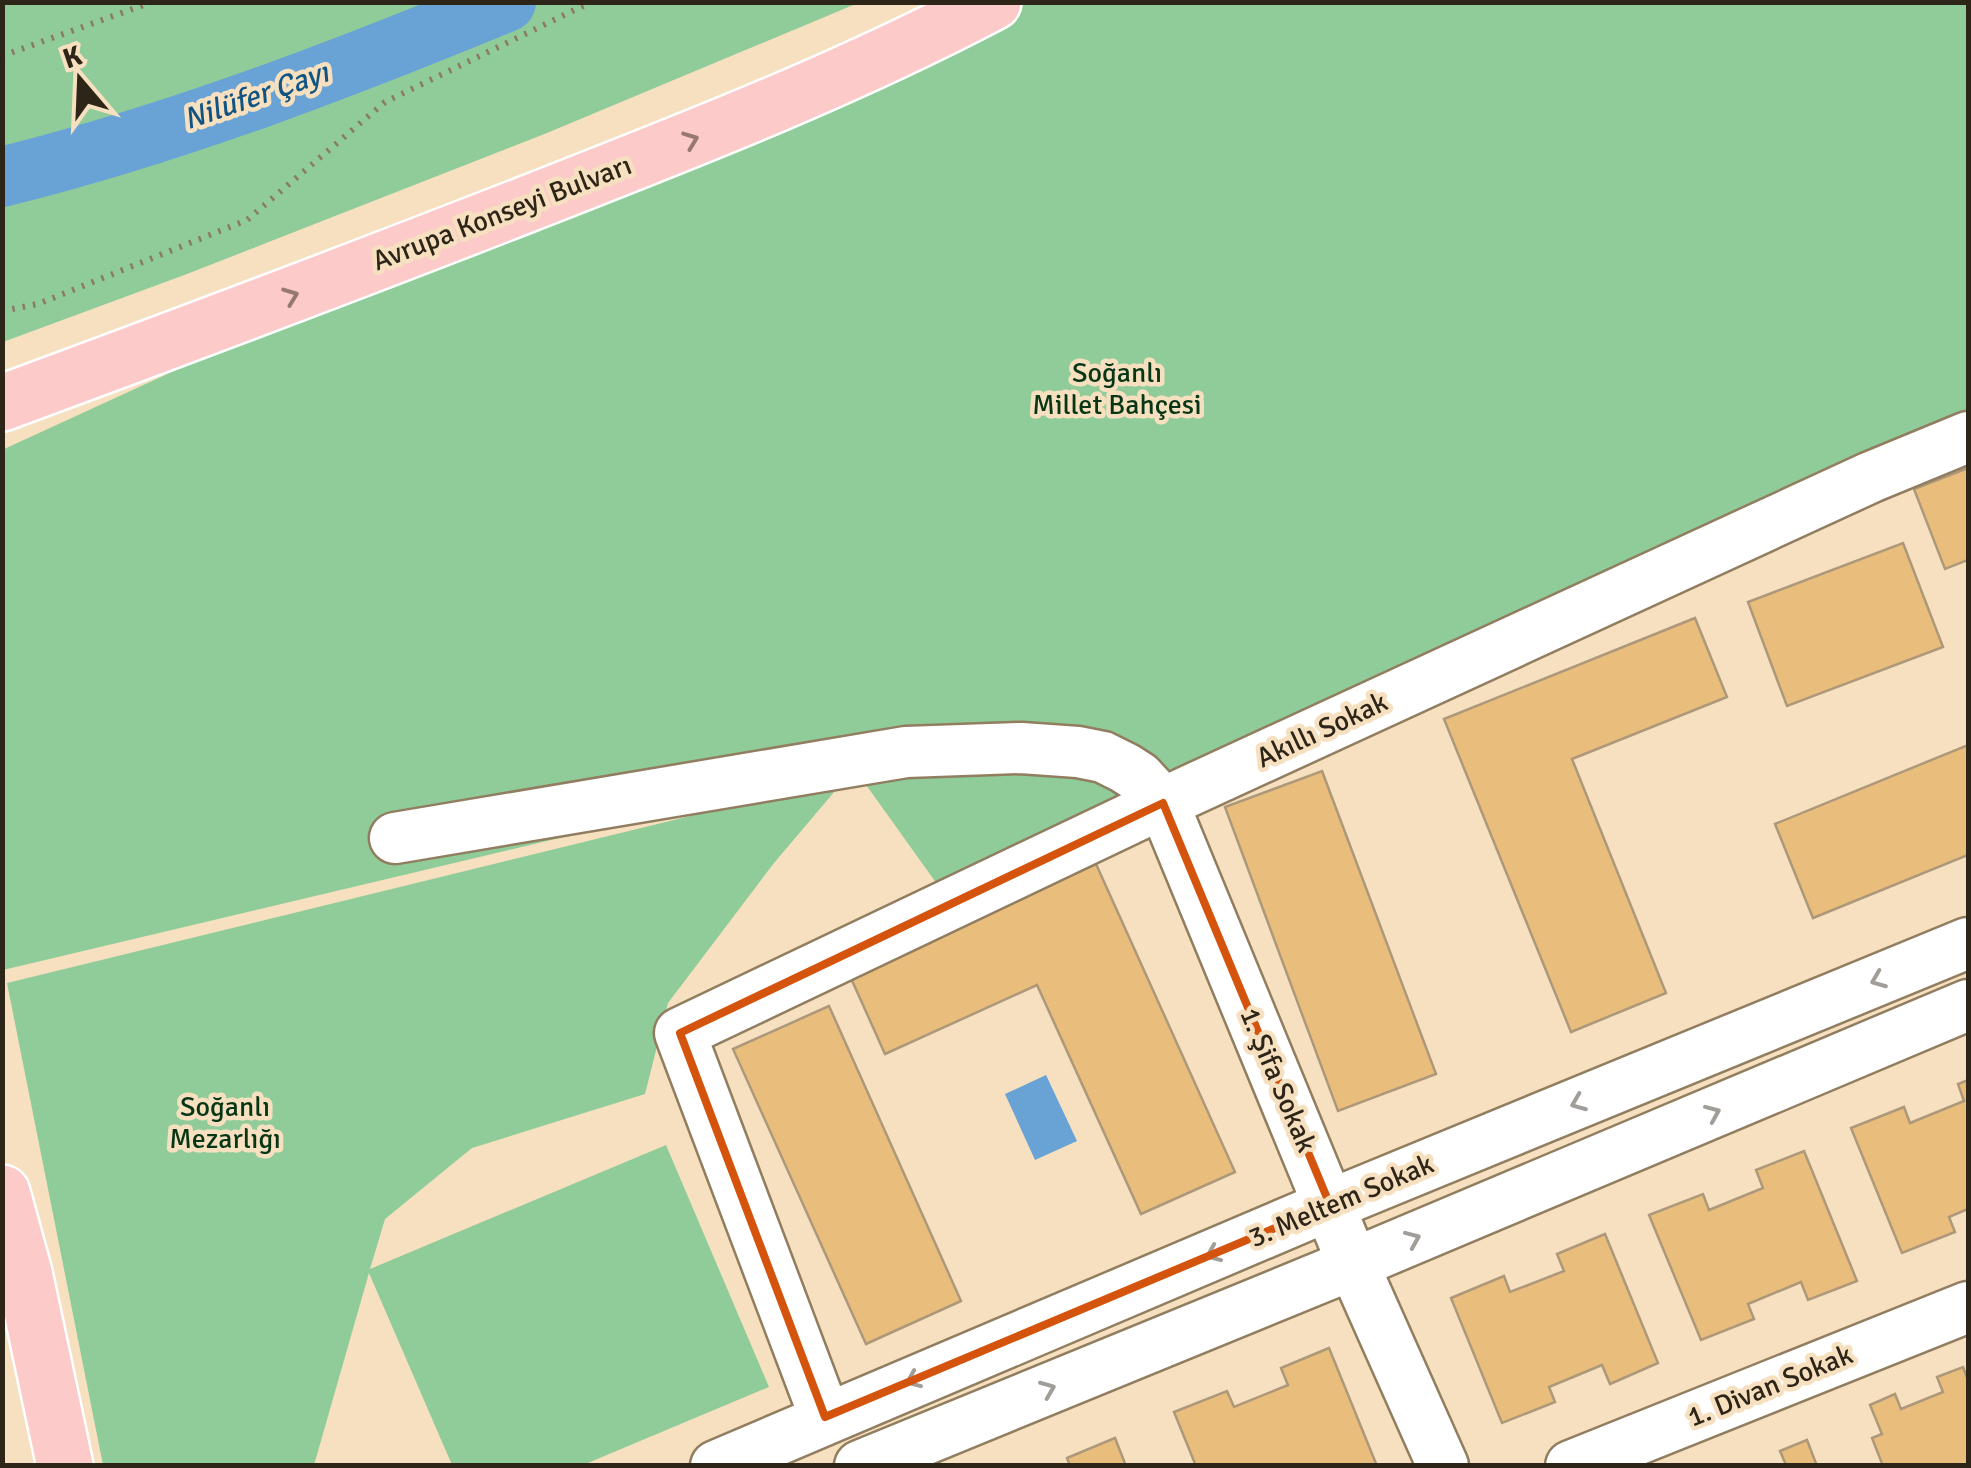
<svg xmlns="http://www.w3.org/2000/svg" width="1971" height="1468" font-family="Signika,sans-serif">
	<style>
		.green { fill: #90cc9a }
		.water { fill: #69a3d6 }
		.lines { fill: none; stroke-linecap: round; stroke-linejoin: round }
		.river { stroke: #69a3d6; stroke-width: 60 }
		.building { fill: #e9bd7c; stroke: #ae987a; stroke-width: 2.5 }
		.minor-casing { stroke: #917d5f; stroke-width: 55 }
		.major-casing { stroke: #fff; stroke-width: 60 }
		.path { stroke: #8a7b66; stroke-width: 6; stroke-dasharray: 2.5 8; stroke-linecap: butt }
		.minor { stroke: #fff; stroke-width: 50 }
		.major { stroke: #fdcaca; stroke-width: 55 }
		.oneway { stroke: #967872 }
		.oneway2 { stroke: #a19d98 }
		.marked { fill: none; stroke: #d5540d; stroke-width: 8; stroke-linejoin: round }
		.labels { text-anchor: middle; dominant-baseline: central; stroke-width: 9; stroke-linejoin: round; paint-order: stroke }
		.street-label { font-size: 28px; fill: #2e2519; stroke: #f6e0bf }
		.park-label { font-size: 28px; fill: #063615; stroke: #f6e0bf }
		.water-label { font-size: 30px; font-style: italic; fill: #115383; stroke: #f6e0bf }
	</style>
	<rect width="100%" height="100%" fill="#f6e0bf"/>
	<g class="green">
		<polygon points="3,2 858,2 858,3 547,133 187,274 3,342"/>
		<polygon points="1024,3 1968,3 1968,437 942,891 854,768 3,970 2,450 324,302"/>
		<polygon points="846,778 774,863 668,1003 645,1094 472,1148 385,1219 370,1269 666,1145 769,1387 583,1465 452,1465 369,1273 314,1465 103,1465 7,983"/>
	</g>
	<polygon class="water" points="1046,1075 1077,1141 1035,1160 1005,1094"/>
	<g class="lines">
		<path class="river" d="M2,177C175,134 341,70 506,2"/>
	</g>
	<g class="building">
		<polygon points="1968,468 1968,560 1945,569 1914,489"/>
		<polygon points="1903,543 1943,647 1787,706 1748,602"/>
		<polygon points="1695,618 1727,697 1572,759 1666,993 1571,1032 1444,719"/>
		<polygon points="1968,745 1968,855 1813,918 1775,824"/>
		<polygon points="1322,771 1436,1074 1338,1111 1225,807"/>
		<polygon points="1096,864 1235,1172 1141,1214 1037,985 885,1054 850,976"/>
		<polygon points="829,1006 961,1301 866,1344 733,1049"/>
		<polygon points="1968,1080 1968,1209 1949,1217 1955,1232 1902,1253 1851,1128 1904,1107 1910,1123 1964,1101 1958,1084"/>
		<polygon points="1804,1151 1857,1281 1808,1300 1801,1282 1748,1304 1754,1319 1701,1340 1649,1215 1703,1194 1709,1210 1763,1188 1756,1170"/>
		<polygon points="1605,1234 1658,1363 1610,1384 1602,1365 1549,1387 1555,1402 1502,1423 1451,1298 1504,1276 1510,1292 1564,1271 1557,1254"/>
		<polygon points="1329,1348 1377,1466 1196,1466 1174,1412 1227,1391 1234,1407 1288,1385 1281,1368"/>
		<polygon points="1963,1367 1968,1380 1968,1466 1883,1466 1872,1438 1882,1434 1870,1405 1895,1394 1901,1409 1943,1392 1937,1377"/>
		<polygon points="1115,1438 1126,1466 1070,1466 1067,1458"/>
		<polygon points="1807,1440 1817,1466 1784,1466 1786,1465 1780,1451"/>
	</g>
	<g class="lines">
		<g class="minor-casing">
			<g id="minor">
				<polyline points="395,838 906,752 1021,748 1078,752 1103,757 1125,768 1139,777 1163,803 1353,1264 1443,1466"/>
				<polyline points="825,1417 680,1033 1163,803 1871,477 1968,437"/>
				<polyline points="716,1466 1330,1205 1968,943"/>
				<polyline points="860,1466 1353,1264 1968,1005"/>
				<polyline points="1571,1466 1968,1307"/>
			</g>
		</g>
		<g class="major-casing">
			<g id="major">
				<path d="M2,403C178,338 353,272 527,204C685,142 843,81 993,2"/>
				<polyline points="2,1193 24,1273 65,1466"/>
			</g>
		</g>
		<g class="path">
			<polyline points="2,56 152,2"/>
			<polyline points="2,311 38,304 247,220 385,102 591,2"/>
		</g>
		<use href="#minor" class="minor"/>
		<use href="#major" class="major"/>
	</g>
	<defs><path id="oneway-chevron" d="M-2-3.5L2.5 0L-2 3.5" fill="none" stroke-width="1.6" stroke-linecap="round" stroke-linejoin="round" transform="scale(2.5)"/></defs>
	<g class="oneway">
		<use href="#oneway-chevron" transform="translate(691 140) rotate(-21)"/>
		<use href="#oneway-chevron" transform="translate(291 296) rotate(-21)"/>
	</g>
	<g class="oneway2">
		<use href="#oneway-chevron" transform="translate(1878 980) rotate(158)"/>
		<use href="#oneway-chevron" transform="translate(1578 1103) rotate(158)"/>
		<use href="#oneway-chevron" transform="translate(1713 1113) rotate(-23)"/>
		<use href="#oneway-chevron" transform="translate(1413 1239) rotate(-23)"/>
		<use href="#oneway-chevron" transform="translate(1213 1254) rotate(157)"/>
		<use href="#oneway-chevron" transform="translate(913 1380) rotate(157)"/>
		<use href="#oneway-chevron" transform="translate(1048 1389) rotate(-22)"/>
	</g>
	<path class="marked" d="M1163,803L1330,1205L825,1417L680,1033Z"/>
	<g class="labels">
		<g class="street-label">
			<text transform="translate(502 213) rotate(-21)">Avrupa Konseyi Bulvarı</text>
			<text transform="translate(1322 730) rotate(-25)">Akıllı Sokak</text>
			<text transform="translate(1278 1080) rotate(67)">1. Şifa Sokak</text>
			<text transform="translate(1341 1201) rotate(-23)">3. Meltem Sokak</text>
			<text transform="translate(1770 1386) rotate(-22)">1. Divan Sokak</text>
		</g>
		<g class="park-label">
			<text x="1117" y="373">Soğanlı<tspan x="1117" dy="32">Millet Bahçesi</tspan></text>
			<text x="225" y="1107">Soğanlı<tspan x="225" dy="32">Mezarlığı</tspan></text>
		</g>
		<g class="water-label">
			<text transform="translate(256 96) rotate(-19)">Nilüfer Çayı</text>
		</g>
	</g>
	<rect width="1971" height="1468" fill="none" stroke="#2e2519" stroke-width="10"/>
	<g transform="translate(80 80) rotate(341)" stroke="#f6e0bf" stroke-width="8" paint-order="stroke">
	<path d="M0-8L18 38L0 25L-18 38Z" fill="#2e2519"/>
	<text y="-15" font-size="28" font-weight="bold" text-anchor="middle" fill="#2e2519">K</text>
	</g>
</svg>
